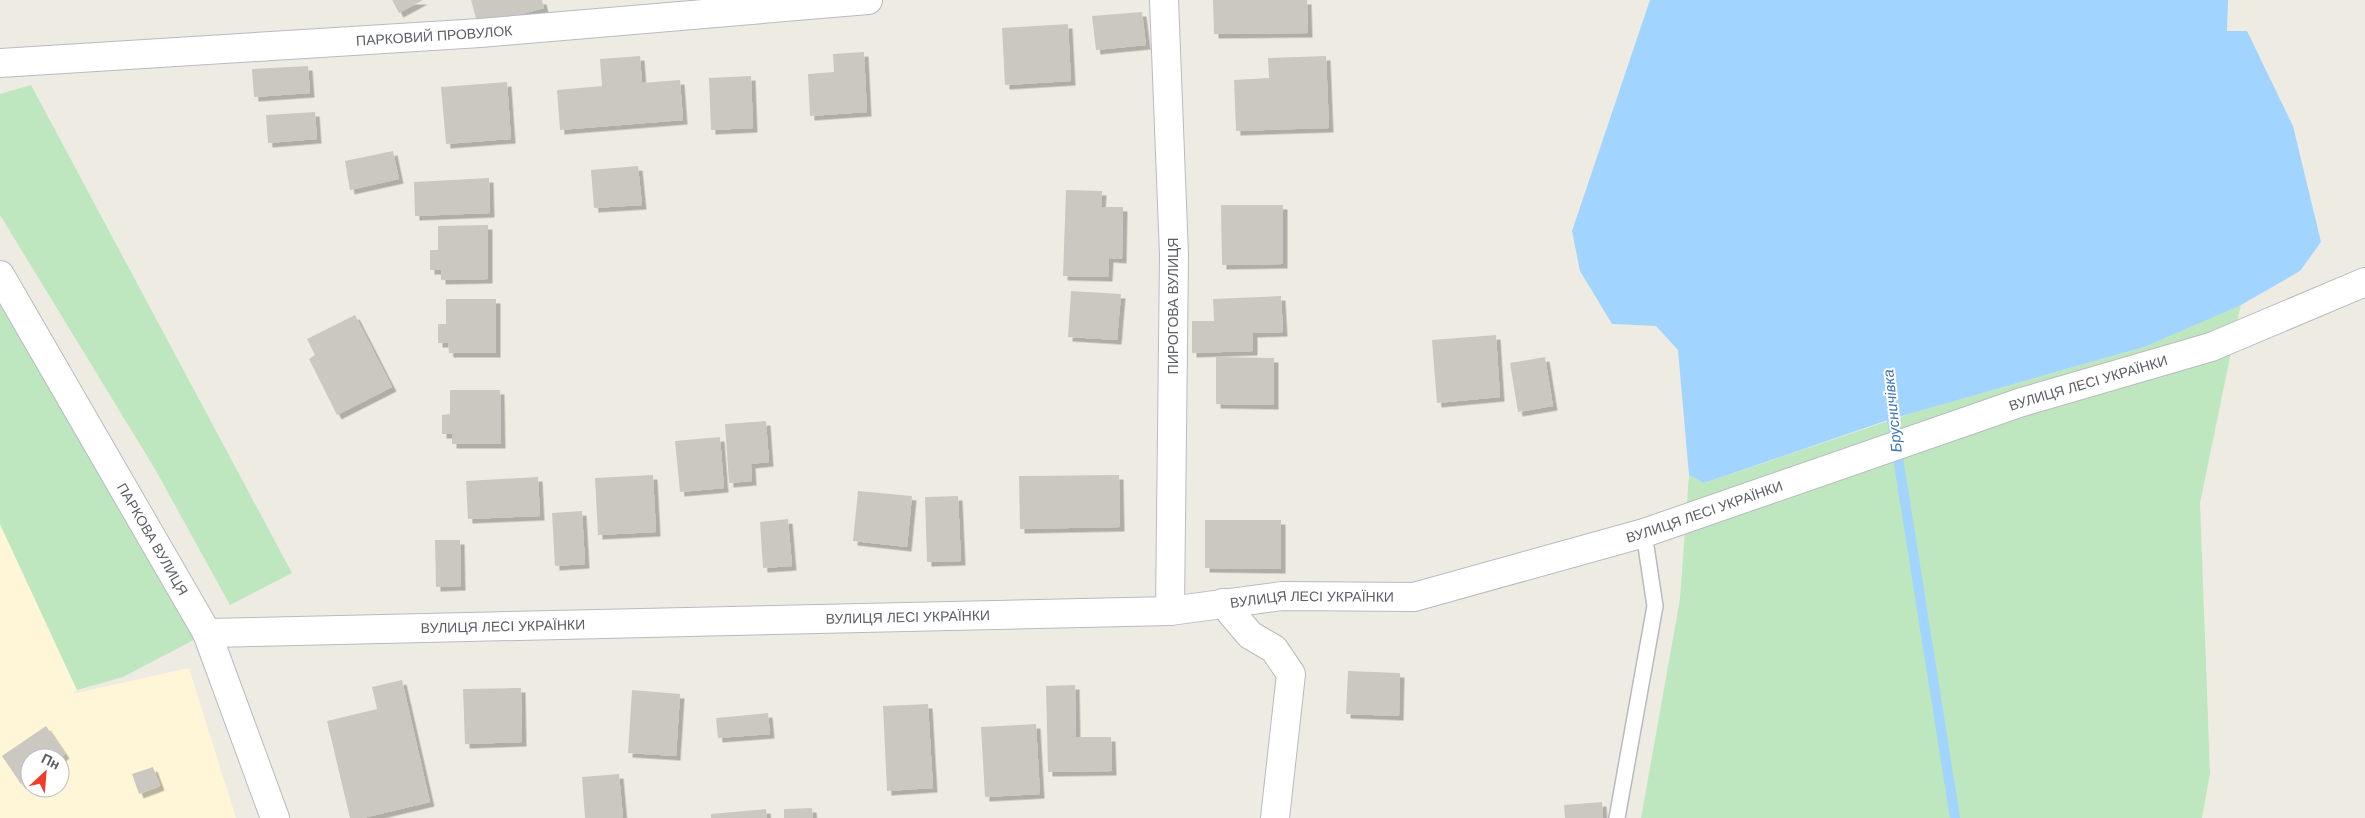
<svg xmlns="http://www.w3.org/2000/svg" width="2365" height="818" font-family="Arial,sans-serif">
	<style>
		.commercial { fill: #fef6d7; fill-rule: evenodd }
		.green { fill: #bee6bf }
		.water { fill: #a1d4ff }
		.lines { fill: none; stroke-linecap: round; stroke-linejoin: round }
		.stream { stroke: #a1d4ff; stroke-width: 10 }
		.building { fill: #cbc8c2; filter: url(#shadow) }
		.lane-casing { stroke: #b8babf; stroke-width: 18 }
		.street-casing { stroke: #b8babf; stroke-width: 30 }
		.lane { stroke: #fff; stroke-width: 15 }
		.street { stroke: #fff; stroke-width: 28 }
		.labels { text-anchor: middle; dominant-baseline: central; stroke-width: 4; stroke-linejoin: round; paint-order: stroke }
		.street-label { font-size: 14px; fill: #5b5e64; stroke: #fff }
		.water-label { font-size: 15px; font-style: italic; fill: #3c73b3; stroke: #fff }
	</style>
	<defs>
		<filter id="shadow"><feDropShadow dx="4.5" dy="4.5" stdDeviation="0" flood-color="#0004"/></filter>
	</defs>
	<rect width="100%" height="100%" fill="#eeece2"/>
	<path class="commercial" d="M0,524L77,690L72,694L189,668L236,818H0ZM30,758H60V788H30Z"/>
	<g class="green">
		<polygon points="31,85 292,573 230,605 155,469 0,215 0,94"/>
		<polygon points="0,275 207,633 123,677 77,690 0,524"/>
		<polygon points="2241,304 2200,503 2210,773 2202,818 1641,818 1680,599 1689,475 1704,483 1918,411 2144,347"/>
	</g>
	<polygon class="water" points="1650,0 2228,0 2227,31 2247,31 2293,126 2321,242 2300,271 2241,305 2144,347 1891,419 1704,483 1689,475 1678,350 1656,326 1612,324 1580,271 1572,231"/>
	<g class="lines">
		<polyline class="stream" points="1890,407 1955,818"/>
	</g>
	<g class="building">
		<polygon points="392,0 423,0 399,13"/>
		<polygon points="471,0 542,0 544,8 478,26"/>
		<polygon points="1213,0 1307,0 1308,33 1214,34"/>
		<polygon points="1142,12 1146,45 1096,50 1092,16"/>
		<polygon points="1068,24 1071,81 1005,85 1002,28"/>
		<polygon points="864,52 867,112 810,116 808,74 834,72 833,54"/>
		<polygon points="640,56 642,83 680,80 683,120 560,130 557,90 602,86 600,59"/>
		<polygon points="1326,56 1329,128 1236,131 1234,80 1269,78 1268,58"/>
		<polygon points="308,66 310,93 254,97 252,69"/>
		<polygon points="751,76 753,128 711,130 709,78"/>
		<polygon points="507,82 511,139 446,144 441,87"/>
		<polygon points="315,112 317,139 268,143 266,115"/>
		<polygon points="393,151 399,179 350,190 345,161"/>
		<polygon points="638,166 642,205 594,208 591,170"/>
		<polygon points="489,178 490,213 415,216 414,182"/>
		<polygon points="1066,190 1102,191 1101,207 1123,207 1122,259 1109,258 1108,277 1063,276"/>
		<polygon points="1221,205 1283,205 1283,264 1222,265"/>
		<polygon points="488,225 488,279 441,280 441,270 430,270 430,250 438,250 438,226"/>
		<polygon points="1071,291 1121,294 1117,340 1068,337"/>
		<polygon points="1281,296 1283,332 1253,333 1253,351 1192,353 1192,321 1214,321 1213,299"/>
		<polygon points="446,299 496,299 496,353 449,353 448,343 438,343 438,324 446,324"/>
		<polygon points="355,315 392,387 337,415 309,359 315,355 307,339"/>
		<polygon points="1496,335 1500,397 1437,403 1432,340"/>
		<polygon points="1216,357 1274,358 1274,405 1216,404"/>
		<polygon points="1545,357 1553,406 1518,412 1510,363"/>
		<polygon points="450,390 500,390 501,444 452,444 452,434 442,434 442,415 450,414"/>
		<polygon points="766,421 769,462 751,464 752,481 729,483 725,424"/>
		<polygon points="720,437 724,488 680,492 675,441"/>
		<polygon points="653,475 656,532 598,535 595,478"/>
		<polygon points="1119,475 1120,527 1020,529 1019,476"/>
		<polygon points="538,477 540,516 468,519 466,481"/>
		<polygon points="858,491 912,496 907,547 853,541"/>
		<polygon points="958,496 961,561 927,562 925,497"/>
		<polygon points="582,511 585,564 555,566 552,513"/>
		<polygon points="788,519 792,566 763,568 760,522"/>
		<polygon points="1205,520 1281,520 1281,569 1205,568"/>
		<polygon points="435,540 460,540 461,586 436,587"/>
		<polygon points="1348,671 1400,673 1399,716 1346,714"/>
		<polygon points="402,680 430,802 363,818 350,818 327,721 377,709 372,687"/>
		<polygon points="1075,685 1076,737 1111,737 1112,771 1048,772 1046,686"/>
		<polygon points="521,688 522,742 465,744 463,689"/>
		<polygon points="632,690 680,694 676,756 628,753"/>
		<polygon points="928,704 933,788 887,791 883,706"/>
		<polygon points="768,713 770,734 718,738 716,718"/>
		<polygon points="1036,724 1040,794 985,797 981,727"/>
		<polygon points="46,726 65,754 60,758 30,758 30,778 21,784 2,756"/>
		<polygon points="153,767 160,786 139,794 132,774"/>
		<polygon points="619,774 623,818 585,818 582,777"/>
		<polygon points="1602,802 1603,818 1565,818 1564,805"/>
		<polygon points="812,808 813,818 784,818 784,809"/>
		<polygon points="766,809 767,818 711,818 711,814"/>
	</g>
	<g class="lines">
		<g class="lane-casing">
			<polyline id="lane" points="1617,818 1655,606 1644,533"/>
		</g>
		<g class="street-casing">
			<g id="street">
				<polyline points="1164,0 1174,255 1170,611"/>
				<path id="s1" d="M0,63L480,33L868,0"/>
				<path id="s2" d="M0,275L207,633L275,818"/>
				<polyline points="1223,603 1250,635 1274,649 1291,674 1275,818"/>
				<path id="s3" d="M207,633L1170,611L1282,596L1414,597L1644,533L2022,402L2211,347L2365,282"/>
			</g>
		</g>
		<use href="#lane" class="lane"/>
		<use href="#street" class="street"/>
	</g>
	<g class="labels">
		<g class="street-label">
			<text stroke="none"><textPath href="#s1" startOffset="435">ПАРКОВИЙ ПРОВУЛОК</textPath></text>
			<text transform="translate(1173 306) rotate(-90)">ПИРОГОВА ВУЛИЦЯ</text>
			<text stroke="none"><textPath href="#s3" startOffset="1916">ВУЛИЦЯ ЛЕСІ УКРАЇНКИ</textPath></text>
			<text stroke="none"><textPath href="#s3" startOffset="1511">ВУЛИЦЯ ЛЕСІ УКРАЇНКИ</textPath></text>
			<text stroke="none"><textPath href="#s2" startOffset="305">ПАРКОВА ВУЛИЦЯ</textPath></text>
			<text stroke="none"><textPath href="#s3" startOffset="1106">ВУЛИЦЯ ЛЕСІ УКРАЇНКИ</textPath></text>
			<text stroke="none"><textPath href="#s3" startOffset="701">ВУЛИЦЯ ЛЕСІ УКРАЇНКИ</textPath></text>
			<text stroke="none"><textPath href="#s3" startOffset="296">ВУЛИЦЯ ЛЕСІ УКРАЇНКИ</textPath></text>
		</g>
		<g class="water-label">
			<text transform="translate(1892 411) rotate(-96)">Брусничівка</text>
		</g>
	</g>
	<g transform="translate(45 773) rotate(26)"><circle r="24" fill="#ffffff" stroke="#bdbfc1"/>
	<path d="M0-4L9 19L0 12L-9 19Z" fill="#ed3e2a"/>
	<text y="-8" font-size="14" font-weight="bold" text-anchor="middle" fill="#5b5e64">Пн</text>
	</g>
</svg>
